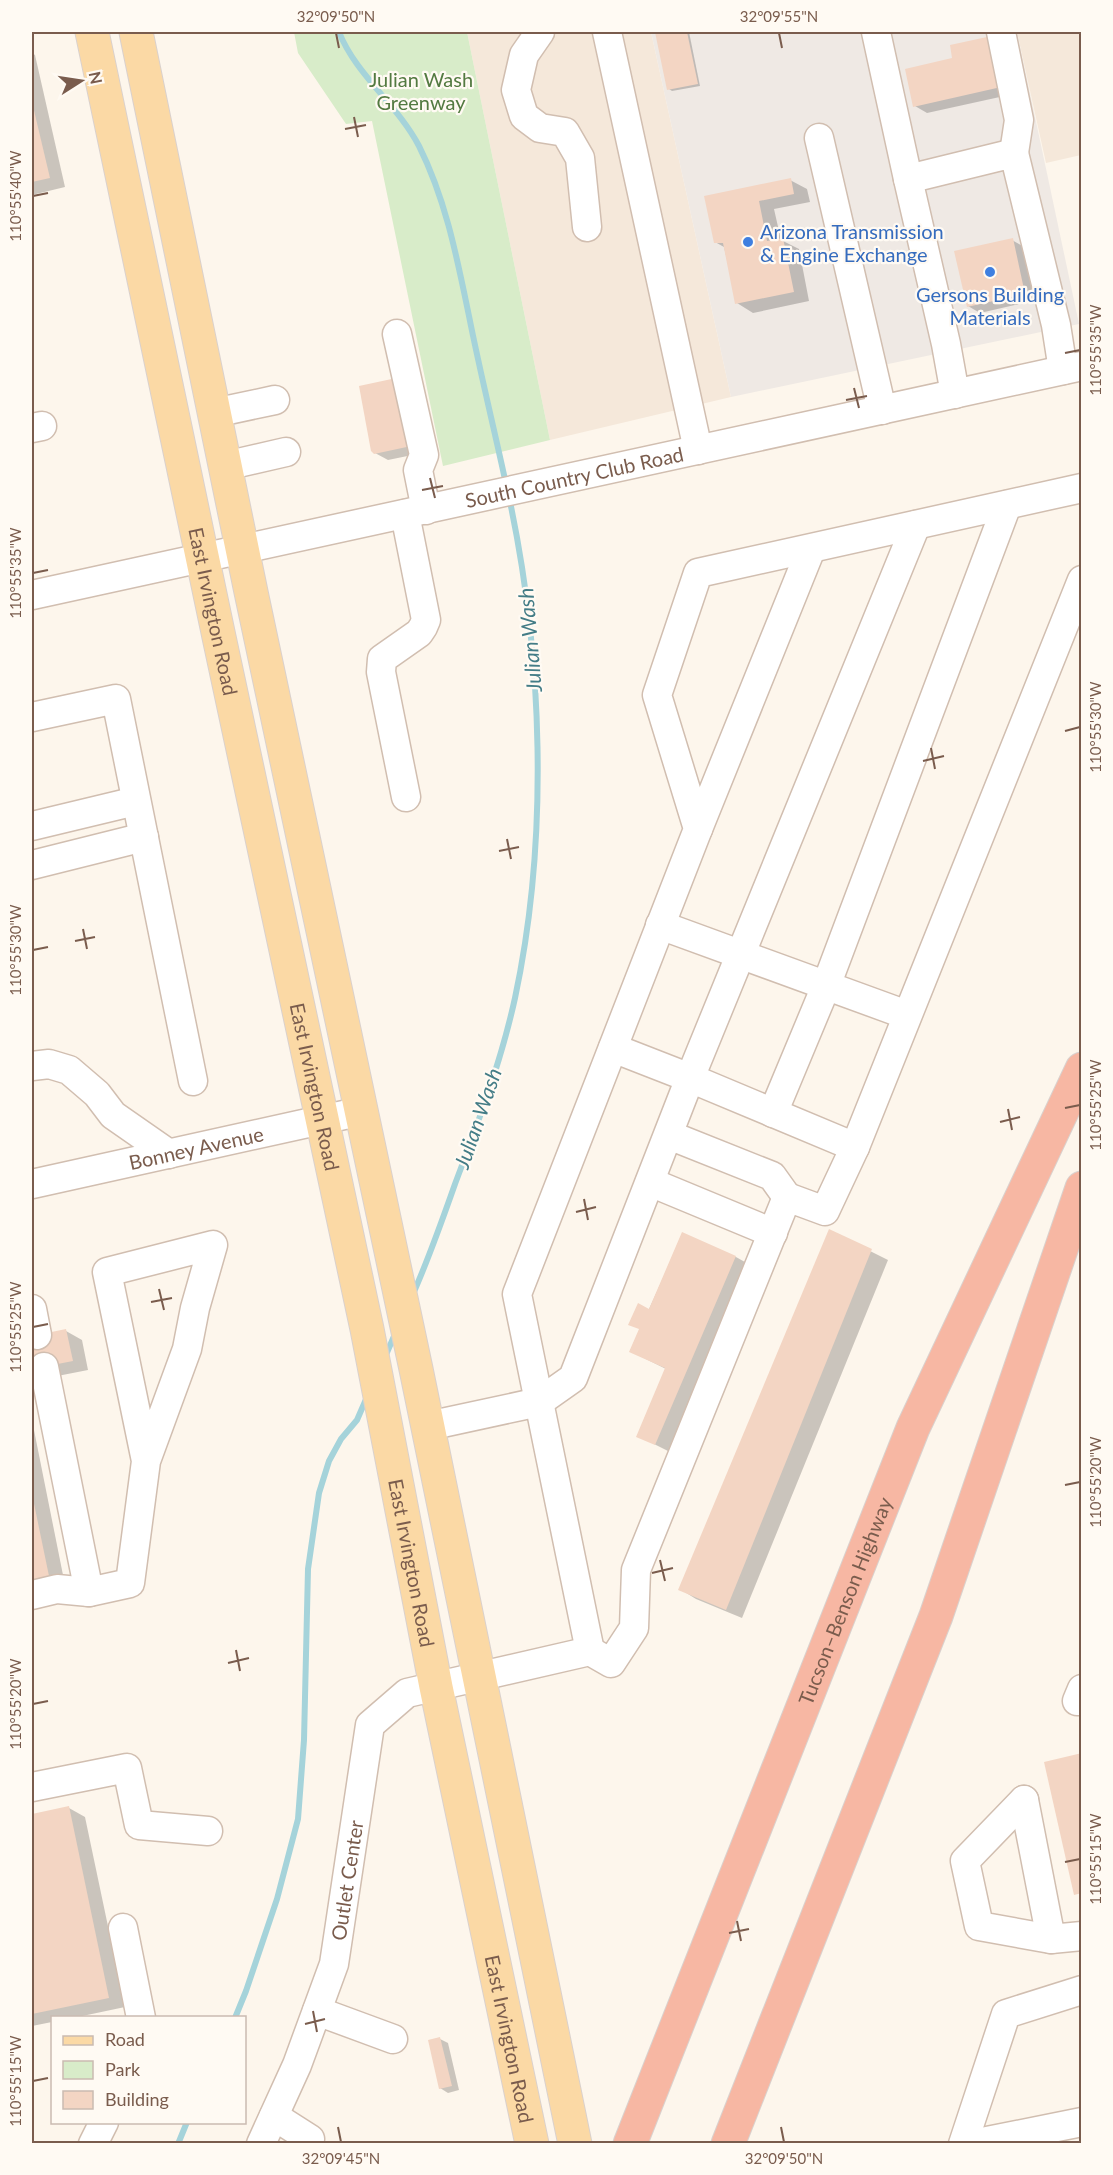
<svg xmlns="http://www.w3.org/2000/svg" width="1113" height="2175" font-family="Lato,sans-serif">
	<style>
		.residential { fill: #f5e8da }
		.industrial { fill: #efe9e4 }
		.green { fill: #d8ecc9 }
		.shadow { fill: #0003 }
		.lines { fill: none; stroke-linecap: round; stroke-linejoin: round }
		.stream { stroke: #a5d3da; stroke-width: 6 }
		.building { fill: #f3d5c3 }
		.minor-casing { stroke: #d1beb0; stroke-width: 31 }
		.major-casing { stroke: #dad1cd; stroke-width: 35 }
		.highway-casing { stroke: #dad1cd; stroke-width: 35 }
		.minor { stroke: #fff; stroke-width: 28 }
		.major { stroke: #fbd9a5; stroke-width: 33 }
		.highway { stroke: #f7b7a3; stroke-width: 33 }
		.ticks { fill: none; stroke: #7a5c4d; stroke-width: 2 }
		.shop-dot { fill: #3f7fe0; stroke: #fffaf3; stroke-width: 2 }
		.labels { text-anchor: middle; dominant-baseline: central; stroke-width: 4.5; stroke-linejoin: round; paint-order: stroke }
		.park-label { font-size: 20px; fill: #537a41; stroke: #fffaf3 }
		.shop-label { font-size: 20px; fill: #366cbe; stroke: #fffaf3; text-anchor: start }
		.street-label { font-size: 20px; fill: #7a5c4d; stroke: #fffaf3 }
		.water-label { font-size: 21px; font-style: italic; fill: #437c86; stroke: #fffaf3 }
		.neatline { fill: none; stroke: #7a5c4d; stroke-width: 2 }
		.ticks-label { font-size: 15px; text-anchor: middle; fill: #7a5c4d }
	</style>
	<rect width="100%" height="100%" fill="#fdf6ec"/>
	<g class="residential">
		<polygon points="467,32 651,32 731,397 550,440"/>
		<polygon points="1017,32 1081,32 1081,155 1046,163"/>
	</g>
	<polygon class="industrial" points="651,32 1017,32 1079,324 731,397"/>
	<polygon class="green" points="294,32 467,32 550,440 443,466 372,121 346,124 298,53"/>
	<g class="shadow">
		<polygon points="657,32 689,32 700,86 672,91 669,89"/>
		<polygon points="987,39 999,46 1022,92 927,113 915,106 954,60"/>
		<polygon points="32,53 35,55 65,187 32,195"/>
		<polygon points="790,180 807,189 810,202 774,209 781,240 799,249 809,301 753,313 737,303 724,247 715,242 706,197"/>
		<polygon points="1012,240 1024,247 1036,300 980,313 968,306"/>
		<polygon points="401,379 427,452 388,460 375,453"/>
		<polygon points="830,1231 888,1260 742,1618 696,1599 680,1589"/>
		<polygon points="683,1234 736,1257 752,1266 672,1453 638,1436 666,1369 630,1351"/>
		<polygon points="32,1313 37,1337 66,1331 82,1340 88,1370 32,1381"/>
		<polygon points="32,1420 65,1585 32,1592"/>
		<polygon points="69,1808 85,1817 125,2007 73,2018 52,2018 52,2022 32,2026 32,1815"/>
		<polygon points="440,2039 448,2043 459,2090 448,2093 440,2088"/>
	</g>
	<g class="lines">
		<g class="stream">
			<path d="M339,32C356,75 397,104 419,146C446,200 457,258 469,316C480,372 494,428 506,484"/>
			<path d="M413,1294C429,1258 442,1221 455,1184C478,1123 501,1062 515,998C549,839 543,656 509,497"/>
			<polyline points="385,1357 395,1334"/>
			<polyline points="235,2018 246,1991 277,1899 298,1819 304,1740 308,1569 319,1493 329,1461 341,1439 357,1420 367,1397"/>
			<polyline points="178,2144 187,2122"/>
		</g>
	</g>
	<g class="building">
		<polygon points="655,32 687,32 698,84 667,90"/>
		<polygon points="987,37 991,54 1003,52 1010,85 913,107 905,69 952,58 950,45"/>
		<polygon points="32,102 50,178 32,182"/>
		<polygon points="791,178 794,194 759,201 767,241 783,238 794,292 735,304 723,243 714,243 704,196"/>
		<polygon points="1013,238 1025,294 967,307 954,251"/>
		<polygon points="401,377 416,445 374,454 371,451 359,386"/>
		<polygon points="829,1229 872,1249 726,1610 678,1590"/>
		<polygon points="682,1232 736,1256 655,1445 636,1437 665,1368 629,1352 639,1329 628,1325 638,1303 649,1309"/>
		<polygon points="66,1329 73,1361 32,1369 32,1336"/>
		<polygon points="32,1494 49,1576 32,1580"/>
		<polygon points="1082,1753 1082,1893 1074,1895 1044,1762"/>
		<polygon points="69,1806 109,1998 32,2014 32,1814"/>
		<polygon points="440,2037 452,2086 439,2089 428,2040"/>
	</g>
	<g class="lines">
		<g class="minor-casing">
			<g id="minor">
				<polyline points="540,32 524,55 516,90 524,116 540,128 565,132 580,158 587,227"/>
				<polyline points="607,32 698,450"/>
				<polyline points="876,32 908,179"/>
				<polyline points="1001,32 1019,120 1014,153"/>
				<polyline points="819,138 882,410"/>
				<polyline points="397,334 424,455 418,470 426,510"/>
				<polyline points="955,394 946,344 908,179 1014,153 1056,325 1063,370"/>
				<polyline points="214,413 275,400"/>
				<polyline points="32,428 42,426"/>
				<polyline points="225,466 286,452"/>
				<polyline points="405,514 426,620 423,627 419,633 382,659 381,672 406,797"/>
				<path id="s1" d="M32,595L1082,366"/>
				<polyline points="32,717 116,699 193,1081"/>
				<polyline points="32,826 136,801"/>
				<polyline points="698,829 811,549"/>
				<polyline points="32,865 144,837"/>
				<polyline points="660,925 907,1015"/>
				<polyline points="32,1066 49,1064 69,1070 97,1094 113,1115 169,1154"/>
				<polyline points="773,1113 826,986 1007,505"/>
				<polyline points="669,1135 772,1176 787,1197"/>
				<polyline points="855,1147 690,1078 916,525"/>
				<polyline points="650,1182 773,1233"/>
				<path id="s2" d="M32,1184L362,1111"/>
				<polyline points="32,1309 37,1335"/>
				<polyline points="44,1367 89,1592 130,1583 146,1461 107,1272 213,1245 195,1308 187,1349 146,1461"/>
				<polyline points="428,1426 539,1402 573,1378 690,1078 613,1048"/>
				<polyline points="32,1595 57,1589 89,1592"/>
				<polyline points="590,1651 517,1294 698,829 657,695 698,573 1082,488"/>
				<polyline points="1082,1689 1077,1701 1082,1700"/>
				<polyline points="32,1787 127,1768 139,1825 208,1831"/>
				<polyline points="1024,1800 965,1861 979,1926 1051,1939"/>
				<polyline points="1024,1800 1051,1939 1082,1936"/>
				<polyline points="123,1928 141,2018"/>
				<polyline points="317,2011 393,2039"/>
				<polyline points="274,2116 310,2139"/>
				<polyline points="93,2144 104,2122"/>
				<path id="s3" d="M261,2144L297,2065L334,1964L370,1725L407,1693L590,1651L611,1663L634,1628L636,1570L787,1197L825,1211L855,1147L1082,580"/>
				<polyline points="963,2144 1006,2014 1082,1990"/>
				<polyline points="972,2144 1082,2122"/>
			</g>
		</g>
		<g class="major-casing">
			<g id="major">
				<path id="s4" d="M92,32L219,637L367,1329L436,1687L532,2144"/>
				<polyline points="136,32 251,592 416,1369 575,2144"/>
			</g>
		</g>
		<g class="highway-casing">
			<g id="highway">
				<path id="s5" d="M630,2144L913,1428L1082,1069"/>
				<polyline points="728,2144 936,1616 1082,1188"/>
			</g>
		</g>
		<use href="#minor" class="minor"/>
		<use href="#major" class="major"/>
		<use href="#highway" class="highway"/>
	</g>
	<path class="ticks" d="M336,33L339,48M779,33L782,48M354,117L358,137M345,129L366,125M33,196L48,193M1065,353L1080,350M854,388L859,408M846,400L867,396M430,478L435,498M422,490L443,486M33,573L48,570M1065,731L1080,727M931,748L935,769M923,761L944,756M507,839L511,859M499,851L519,847M83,929L87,949M75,941L95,937M33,950L48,947M1065,1108L1080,1105M1008,1109L1012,1130M1000,1122L1020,1117M584,1199L588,1220M576,1212L596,1207M159,1289L164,1310M151,1302L172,1298M33,1327L48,1324M1065,1485L1080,1482M660,1560L665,1581M652,1573L673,1568M236,1650L240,1671M228,1663L249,1658M33,1704L48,1701M1065,1862L1080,1859M737,1921L741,1941M729,1933L749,1929M313,2011L317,2032M305,2024L325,2019M33,2081L48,2078M338,2127L341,2142M781,2127L784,2142"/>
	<g class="shop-dot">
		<circle cx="748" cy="242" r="6"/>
		<circle cx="990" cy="272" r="6"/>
	</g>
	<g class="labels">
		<g class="park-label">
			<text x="421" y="79">Julian Wash<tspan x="421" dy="23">Greenway</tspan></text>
		</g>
		<g class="shop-label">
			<text x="760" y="231">Arizona Transmission<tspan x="760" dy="23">&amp; Engine Exchange</tspan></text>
			<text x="990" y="294" text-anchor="middle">Gersons Building<tspan x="990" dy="23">Materials</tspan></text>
		</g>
		<g class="street-label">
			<text stroke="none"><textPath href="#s1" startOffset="555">South Country Club Road</textPath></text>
			<text stroke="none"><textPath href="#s4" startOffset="592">East Irvington Road</textPath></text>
			<text stroke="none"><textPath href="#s4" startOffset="1078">East Irvington Road</textPath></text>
			<text stroke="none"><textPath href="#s2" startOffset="168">Bonney Avenue</textPath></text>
			<text stroke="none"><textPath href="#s4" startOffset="1564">East Irvington Road</textPath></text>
			<text stroke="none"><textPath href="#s5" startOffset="584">Tucson–Benson Highway</textPath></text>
			<text stroke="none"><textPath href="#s3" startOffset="279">Outlet Center</textPath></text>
			<text stroke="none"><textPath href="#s4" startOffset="2050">East Irvington Road</textPath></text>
		</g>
		<g class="water-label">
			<text transform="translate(529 640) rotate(-95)">Julian Wash</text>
			<text transform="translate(477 1118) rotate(-71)">Julian Wash</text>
		</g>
	</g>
	<rect width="1113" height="2175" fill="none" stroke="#fffaf3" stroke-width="66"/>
	<rect x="51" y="2016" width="195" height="108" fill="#fffaf3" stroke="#cabbb1" stroke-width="1.5"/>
	<rect x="63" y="2036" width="30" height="9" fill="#fbd9a5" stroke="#cabbb1" stroke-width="1.5"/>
	<text x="105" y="2046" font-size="18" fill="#7a5c4d">Road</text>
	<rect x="63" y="2061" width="30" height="18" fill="#d8ecc9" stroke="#cabbb1" stroke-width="1.5"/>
	<text x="105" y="2076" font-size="18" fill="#7a5c4d">Park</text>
	<rect x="63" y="2091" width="30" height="18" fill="#f3d5c3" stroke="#cabbb1" stroke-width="1.5"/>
	<text x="105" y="2106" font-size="18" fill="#7a5c4d">Building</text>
	<g transform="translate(81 81) rotate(78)" stroke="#fffaf3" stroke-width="4.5" paint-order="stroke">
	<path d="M0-4.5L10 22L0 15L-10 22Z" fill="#7a5c4d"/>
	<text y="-9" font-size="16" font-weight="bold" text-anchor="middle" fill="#7a5c4d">N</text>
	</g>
	<rect x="33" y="33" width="1047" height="2109" class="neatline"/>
	<g class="ticks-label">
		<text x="336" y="22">32°09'50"N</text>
		<text x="779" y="22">32°09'55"N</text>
		<text transform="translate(16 196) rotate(-90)" y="5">110°55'40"W</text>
		<text transform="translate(1096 350) rotate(-90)" y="5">110°55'35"W</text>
		<text transform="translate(16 573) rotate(-90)" y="5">110°55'35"W</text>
		<text transform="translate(1096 727) rotate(-90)" y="5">110°55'30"W</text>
		<text transform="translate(16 950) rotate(-90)" y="5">110°55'30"W</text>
		<text transform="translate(1096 1105) rotate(-90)" y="5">110°55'25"W</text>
		<text transform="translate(16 1327) rotate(-90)" y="5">110°55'25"W</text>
		<text transform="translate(1096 1482) rotate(-90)" y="5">110°55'20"W</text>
		<text transform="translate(16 1704) rotate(-90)" y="5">110°55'20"W</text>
		<text transform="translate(1096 1859) rotate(-90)" y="5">110°55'15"W</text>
		<text transform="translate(16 2081) rotate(-90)" y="5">110°55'15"W</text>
		<text x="341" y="2164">32°09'45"N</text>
		<text x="784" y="2164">32°09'50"N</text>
	</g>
</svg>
